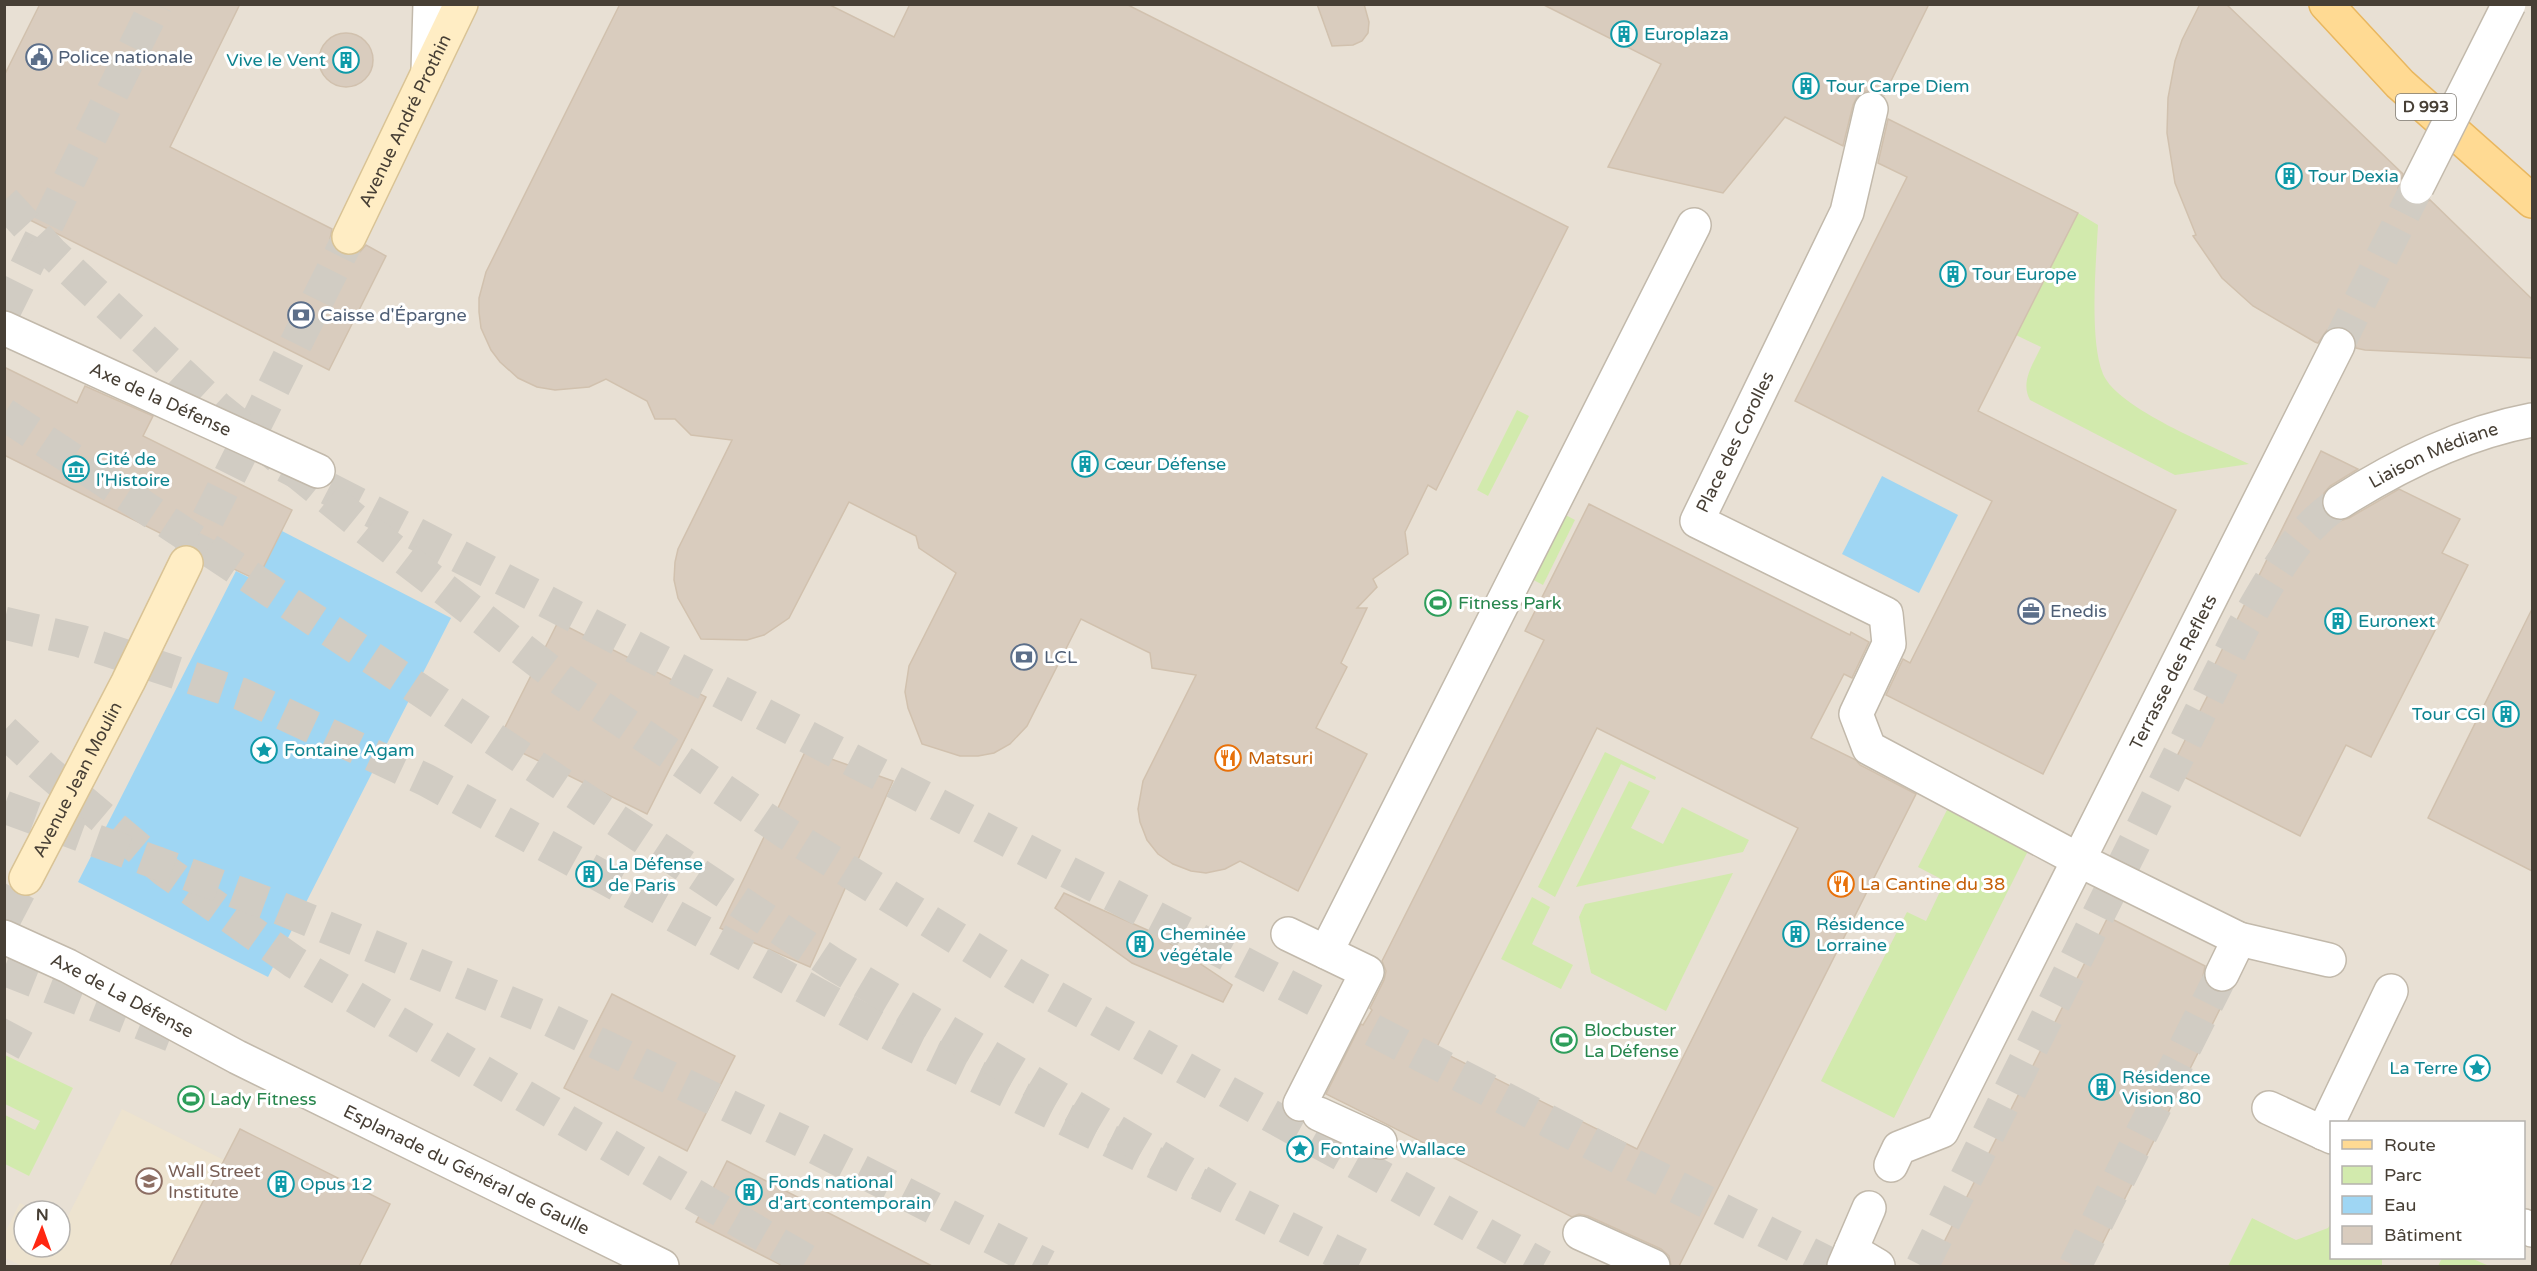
<svg xmlns="http://www.w3.org/2000/svg" width="2537" height="1271" font-family="'Varela Round',sans-serif">
	<style>
		.residential { fill: #e8e0d4; fill-rule: evenodd }
		.education { fill: #ede3cf }
		.green { fill: #d2eaad }
		.water { fill: #9fd6f3 }
		.building { fill: #d9ccbe; stroke: #d1c1ae; stroke-width: 1.5; fill-rule: evenodd }
		.lines { fill: none; stroke-linecap: round; stroke-linejoin: round }
		.pedestrian-tunnel { stroke: #d1ccc3; stroke-width: 33; stroke-dasharray: 33 16; stroke-linecap: butt }
		.minor-tunnel { stroke: #d1ccc3; stroke-width: 33; stroke-dasharray: 33 16; stroke-linecap: butt }
		.secondary-tunnel { stroke: #d1ccc3; stroke-width: 33; stroke-dasharray: 33 16; stroke-linecap: butt }
		.primary-tunnel { stroke: #d1ccc3; stroke-width: 33; stroke-dasharray: 33 16; stroke-linecap: butt }
		.motorway-tunnel { stroke: #d1ccc3; stroke-width: 33; stroke-dasharray: 33 16; stroke-linecap: butt }
		.pedestrian-casing { stroke: #c2b9ab; stroke-width: 36 }
		.minor-casing { stroke: #c2b9ab; stroke-width: 36 }
		.secondary-casing { stroke: #d9c395; stroke-width: 36 }
		.primary-casing { stroke: #e9b75f; stroke-width: 36 }
		.pedestrian { stroke: #fff; stroke-width: 33 }
		.minor { stroke: #fff; stroke-width: 33 }
		.secondary { stroke: #ffedc4; stroke-width: 33 }
		.primary { stroke: #ffda93; stroke-width: 33 }
		.pedestrian-bridge-casing { stroke: #c2b9ab; stroke-width: 36; stroke-linecap: butt }
		.pedestrian-bridge { stroke: #fff; stroke-width: 33 }
		.labels { text-anchor: middle; dominant-baseline: central; stroke-width: 6; stroke-linejoin: round; paint-order: stroke }
		.shield { fill: #fff; stroke: #7e7972; stroke-width: 1.5 }
		.shield-label { font-size: 16px; font-weight: bold; fill: #473f35 }
		.culture-label { font-size: 18px; fill: #0d838f; stroke: #fff; text-anchor: start }
		.service-label { font-size: 18px; fill: #4e5e75; stroke: #fff; text-anchor: start }
		.street-label { font-size: 18px; fill: #473f35; stroke: #fff }
		.leisure-label { font-size: 18px; fill: #27864d; stroke: #fff; text-anchor: start }
		.food-label { font-size: 18px; fill: #c56008; stroke: #fff; text-anchor: start }
		.education-label { font-size: 18px; fill: #785e54; stroke: #fff; text-anchor: start }
	</style>
	<rect width="100%" height="100%" fill="#f4efe6"/>
	<path class="residential" d="M5,5H2532V1266H5ZM2332,1122H2524V1258H2332ZM24,1211H60V1247H24Z"/>
	<polygon class="education" points="122,1109 224,1160 170,1266 22,1266 5,1258 4,1235 20,1203 36,1211 24,1211 24,1247 60,1247 60,1223 64,1224"/>
	<g class="green">
		<path d="M2078,213L2098,225C2096,263 2089,340 2103,374C2118,409 2213,446 2249,464L2175,475L2030,400C2020,382 2033,364 2041,347L2016,335Z"/>
		<polygon points="1517,410 1529,416 1488,496 1477,490"/>
		<polygon points="1558,511 1575,520 1543,585 1526,576"/>
		<polygon points="1605,752 1656,777 1655,780 1621,764 1555,897 1538,887"/>
		<polygon points="1629,781 1650,791 1631,828 1663,844 1682,807 1749,840 1743,852 1576,887"/>
		<polygon points="1948,808 2029,849 1894,1118 1821,1081 1907,912 1926,921 1945,881 1918,867"/>
		<polygon points="1733,873 1666,1011 1591,973 1579,917 1585,904"/>
		<polygon points="1532,897 1550,907 1532,944 1573,965 1561,989 1501,959"/>
		<polygon points="5,1055 73,1088 29,1176 5,1164 5,1115 35,1130 40,1121 5,1104"/>
		<polygon points="2252,1218 2296,1240 2328,1228 2331,1223 2332,1258 2382,1258 2382,1266 2228,1266"/>
		<polygon points="2442,1258 2471,1258 2489,1266 2438,1266"/>
	</g>
	<g class="water">
		<polygon points="1882,476 1958,515 1919,593 1842,554"/>
		<polygon points="282,531 451,618 268,977 78,882 236,571 256,581"/>
	</g>
	<g class="building">
		<polygon points="40,4 240,4 170,147 332,229 330,239 334,248 340,254 351,256 360,252 366,245 386,256 329,370 4,207 4,76"/>
		<polygon points="620,4 828,4 894,37 910,4 1126,4 1568,227 1436,490 1428,485 1405,532 1408,554 1373,579 1377,587 1357,608 1367,608 1341,663 1347,667 1316,728 1367,754 1298,891 1240,861 1225,869 1206,873 1191,871 1173,864 1158,854 1147,840 1140,822 1138,809 1143,781 1196,675 1152,668 1150,653 1081,619 1027,726 1010,744 994,753 978,756 960,756 922,744 908,708 905,692 909,666 956,573 919,548 916,536 849,502 789,618 764,635 747,640 701,639 678,598 674,580 675,562 678,549 732,440 691,435 675,419 655,419 647,401 606,379 589,387 555,390 537,387 518,378 500,362 491,350 481,328 479,312 479,298 486,272"/>
		<polygon points="1317,4 1364,4 1369,22 1368,33 1362,41 1353,45 1332,46"/>
		<polygon points="1542,4 1929,4 1884,95 1876,91 1866,91 1857,97 1853,105 1843,146 1785,117 1723,193 1608,167 1661,64"/>
		<polygon points="2200,4 2226,4 2403,174 2398,188 2402,198 2408,203 2417,206 2430,200 2532,299 2532,358 2365,350 2356,348 2353,334 2346,328 2338,326 2327,330 2318,343 2315,342 2253,306 2222,278 2193,236 2196,235 2175,183 2167,133 2168,98 2175,61 2182,40"/>
		<circle cx="346" cy="60" r="27"/>
		<polygon points="1888,119 2078,213 1978,411 2176,510 2043,774 1886,695 1903,659 1910,663 1992,501 1795,401 1907,177 1878,163"/>
		<polygon points="4,367 77,403 85,386 153,416 143,436 292,510 257,580 202,554 195,546 184,545 4,455"/>
		<polygon points="2321,451 2358,469 2330,486 2324,493 2321,503 2324,512 2331,518 2340,521 2349,518 2399,489 2460,519 2442,553 2468,565 2371,757 2346,745 2300,836 2170,770 2215,681 2208,678"/>
		<path d="M1589,504L1850,635L1851,632L1869,642L1852,678L1844,674L1811,738L1856,760L1860,765L1916,794L1679,1266H1671L1669,1256L1661,1249L1588,1216L1579,1214L1572,1217L1326,1094L1361,1024L1363,1025L1372,1010L1370,1008L1384,980L1386,971L1382,961L1544,640L1525,631ZM1597,728L1798,828L1637,1149L1436,1049Z"/>
		<polygon points="2532,609 2532,871 2428,818"/>
		<polygon points="558,622 706,697 647,814 498,741"/>
		<polygon points="806,750 893,781 810,967 720,928"/>
		<polygon points="1064,893 1154,933 1232,985 1223,1002 1132,963 1055,908"/>
		<polygon points="2108,917 2205,966 2203,976 2207,985 2214,991 2229,991 2091,1266 1932,1266"/>
		<polygon points="612,994 735,1056 687,1151 564,1088"/>
		<polygon points="240,1129 390,1204 359,1266 170,1266"/>
		<polygon points="727,1161 932,1266 783,1266 696,1222"/>
	</g>
	<g class="lines">
		<g class="pedestrian-tunnel">
			<polyline points="2338,345 2417,187"/>
			<polyline points="2075,1266 2222,974"/>
		</g>
		<g class="minor-tunnel">
			<polyline points="285,466 1631,1164 1834,1266"/>
			<polyline points="4,1051 18,1025"/>
			<path d="M1922,1266L2243,627C2270,582 2295,531 2340,502"/>
		</g>
		<g class="secondary-tunnel">
			<polyline points="4,312 156,4"/>
			<polyline points="186,563 349,237"/>
			<polyline points="4,920 26,878"/>
		</g>
		<g class="primary-tunnel">
			<polyline points="4,201 51,252 218,408 369,531 562,680 788,834 1021,978 1543,1266"/>
			<polyline points="4,623 80,641 241,694 426,780 897,1038 1232,1200"/>
			<polyline points="4,731 47,771 164,870 294,962 816,1266"/>
			<polyline points="4,969 173,1036"/>
		</g>
		<g class="motorway-tunnel">
			<polyline points="4,414 833,964 1232,1200 1364,1266"/>
			<polyline points="4,807 272,905 539,1015 804,1142 1047,1266"/>
		</g>
		<g class="pedestrian-casing">
			<g id="pedestrian">
				<polyline points="1871,109 1847,212 1697,521 1886,614 1889,644 1856,714 1869,748 2079,860 2239,939 2329,960"/>
				<path id="s1" d="M4,328L318,471"/>
				<polyline points="1288,934 1367,972 1300,1104"/>
				<path id="s2" d="M4,937L68,966L237,1057L662,1266"/>
				<polyline points="1326,952 1694,225"/>
				<polyline points="2222,974 2239,939"/>
				<polyline points="2269,1108 2332,1137"/>
				<polyline points="1319,1114 1380,1142"/>
				<polyline points="2323,1133 2391,991"/>
				<path id="s3" d="M1891,1165L1899,1148L1942,1131L2338,345"/>
				<polyline points="2524,1226 2532,1230"/>
				<polyline points="1580,1233 1653,1266"/>
				<polyline points="1851,1250 1878,1266"/>
				<polyline points="1844,1266 1869,1208"/>
			</g>
		</g>
		<g class="minor-casing">
			<g id="minor">
				<polyline points="428,72 430,4"/>
				<path id="s4" d="M2340,502C2400,464 2463,433 2532,420"/>
			</g>
		</g>
		<g class="secondary-casing">
			<g id="secondary">
				<path id="s5" d="M349,237L461,4"/>
				<path id="s6" d="M26,878L128,682L186,563"/>
			</g>
		</g>
		<g class="primary-casing">
			<polyline id="primary" points="2326,4 2400,84 2532,201"/>
		</g>
		<use href="#pedestrian" class="pedestrian"/>
		<use href="#minor" class="minor"/>
		<use href="#secondary" class="secondary"/>
		<use href="#primary" class="primary"/>
		<g class="pedestrian-bridge-casing">
			<polyline id="pedestrian-bridge" points="2417,187 2509,4"/>
		</g>
		<use href="#pedestrian-bridge" class="pedestrian-bridge"/>
	</g>
	<defs>
		<g id="building-ring" transform="scale(1.35)"><circle r="9.5" fill="#fff" stroke="#0f9aa8" stroke-width="1.5"/><path d="M-4-6H4V6H1V3H-1V6H-4ZM-2.5-4.3h1.7v1.8h-1.7ZM.8-4.3h1.7v1.8H.8ZM-2.5-1h1.7V.8h-1.7ZM.8-1h1.7V.8H.8Z" fill="#0f9aa8"/></g>
		<g id="civic-ring" transform="scale(1.35)"><circle r="9.5" fill="#fff" stroke="#5c6f8a" stroke-width="1.5"/><path d="M-.6-6.5H3V-4.5H.6V-3L4-1V1h2V6H-6V1h2V-1L-.6-3ZM-1.2 2.5V6h2.4V2.5Z" fill="#5c6f8a"/></g>
		<g id="bank-ring" transform="scale(1.35)"><circle r="9.5" fill="#fff" stroke="#5c6f8a" stroke-width="1.5"/><path d="M-6-4H6V4H-6ZM0-2.3a2.3 2.3 0 1 0 0 4.6a2.3 2.3 0 1 0 0-4.6Z" fill="#5c6f8a"/></g>
		<g id="museum-ring" transform="scale(1.35)"><circle r="9.5" fill="#fff" stroke="#0f9aa8" stroke-width="1.5"/><path d="M0-6L6-3V-2H-6V-3ZM-5-1h2V3h-2ZM-1-1h2V3h-2ZM3-1h2V3H3ZM-6 4H6V6H-6Z" fill="#0f9aa8"/></g>
		<g id="stadium-ring" transform="scale(1.35)"><circle r="9.5" fill="#fff" stroke="#2e9e5b" stroke-width="1.5"/><path d="M0-5a6.5 5 0 1 0 0 10a6.5 5 0 1 0 0-10ZM-3.5-1.8h7v3.6h-7Z" fill="#2e9e5b"/></g>
		<g id="office-ring" transform="scale(1.35)"><circle r="9.5" fill="#fff" stroke="#5c6f8a" stroke-width="1.5"/><path d="M-6-3h4V-5.5h4V-3h4V5H-6ZM-1-4.5V-3h2v-1.5ZM-6 0V1H6V0Z" fill="#5c6f8a"/></g>
		<g id="sight-ring" transform="scale(1.35)"><circle r="9.5" fill="#fff" stroke="#0f9aa8" stroke-width="1.5"/><path d="M0-6L1.8-2.2L6-1.7L2.9 1.2L3.7 5.4L0 3.3L-3.7 5.4L-2.9 1.2L-6-1.7L-1.8-2.2Z" fill="#0f9aa8"/></g>
		<g id="restaurant-ring" transform="scale(1.35)"><circle r="9.5" fill="#fff" stroke="#e8710a" stroke-width="1.5"/><path d="M-5-6h1v4h1v-4h1v4h1v-4h1v5L-1.5 .5V6h-2V.5L-5-1ZM5-6V6H3V1.5H1.5Q1.5-4 5-6Z" fill="#e8710a"/></g>
		<g id="university-ring" transform="scale(1.35)"><circle r="9.5" fill="#fff" stroke="#8d6e63" stroke-width="1.5"/><path d="M0-5L7-2L0 1L-7-2ZM-4 1L0 2.5L4 1V4Q0 6-4 4Z" fill="#8d6e63"/></g>
	</defs>
	<g fill-rule="evenodd">
		<use href="#building-ring" x="1624" y="34"/>
		<use href="#civic-ring" x="39" y="57"/>
		<use href="#building-ring" x="346" y="60"/>
		<use href="#building-ring" x="1806" y="86"/>
		<use href="#building-ring" x="2289" y="176"/>
		<use href="#building-ring" x="1953" y="274"/>
		<use href="#bank-ring" x="301" y="315"/>
		<use href="#building-ring" x="1085" y="464"/>
		<use href="#museum-ring" x="76" y="469"/>
		<use href="#stadium-ring" x="1438" y="603"/>
		<use href="#office-ring" x="2031" y="611"/>
		<use href="#building-ring" x="2338" y="621"/>
		<use href="#bank-ring" x="1024" y="657"/>
		<use href="#building-ring" x="2506" y="714"/>
		<use href="#sight-ring" x="264" y="750"/>
		<use href="#restaurant-ring" x="1228" y="758"/>
		<use href="#building-ring" x="589" y="874"/>
		<use href="#restaurant-ring" x="1841" y="884"/>
		<use href="#building-ring" x="1796" y="934"/>
		<use href="#building-ring" x="1140" y="944"/>
		<use href="#stadium-ring" x="1564" y="1040"/>
		<use href="#sight-ring" x="2477" y="1068"/>
		<use href="#building-ring" x="2102" y="1087"/>
		<use href="#stadium-ring" x="191" y="1099"/>
		<use href="#sight-ring" x="1300" y="1149"/>
		<use href="#university-ring" x="149" y="1181"/>
		<use href="#building-ring" x="281" y="1184"/>
		<use href="#building-ring" x="749" y="1192"/>
	</g>
	<g class="labels">
		<rect class="shield" x="2396" y="94" width="60" height="26" rx="4.5"/>
		<g class="shield-label">
			<text x="2426" y="107">D 993</text>
		</g>
		<g class="culture-label">
			<text x="1644" y="34">Europlaza</text>
			<text x="326" y="60" text-anchor="end">Vive le Vent</text>
			<text x="1826" y="86">Tour Carpe Diem</text>
			<text x="2308" y="176">Tour Dexia</text>
			<text x="1972" y="274">Tour Europe</text>
			<text x="96" y="459">Cité de<tspan x="96" dy="21">l'Histoire</tspan></text>
			<text x="1104" y="464">Cœur Défense</text>
			<text x="2358" y="621">Euronext</text>
			<text x="2486" y="714" text-anchor="end">Tour CGI</text>
			<text x="284" y="750">Fontaine Agam</text>
			<text x="608" y="864">La Défense<tspan x="608" dy="21">de Paris</tspan></text>
			<text x="1816" y="924">Résidence<tspan x="1816" dy="21">Lorraine</tspan></text>
			<text x="1160" y="934">Cheminée<tspan x="1160" dy="21">végétale</tspan></text>
			<text x="2458" y="1068" text-anchor="end">La Terre</text>
			<text x="2122" y="1077">Résidence<tspan x="2122" dy="21">Vision 80</tspan></text>
			<text x="1320" y="1149">Fontaine Wallace</text>
			<text x="768" y="1182">Fonds national<tspan x="768" dy="21">d'art contemporain</tspan></text>
			<text x="300" y="1184">Opus 12</text>
		</g>
		<g class="service-label">
			<text x="58" y="57">Police nationale</text>
			<text x="320" y="315">Caisse d'Épargne</text>
			<text x="2050" y="611">Enedis</text>
			<text x="1044" y="657">LCL</text>
		</g>
		<g class="street-label">
			<text stroke="none"><textPath href="#s5" startOffset="129">Avenue André Prothin</textPath></text>
			<text stroke="none"><textPath href="#s1" startOffset="172">Axe de la Défense</textPath></text>
			<text transform="translate(1735 442) rotate(-64)">Place des Corolles</text>
			<text stroke="none"><textPath href="#s4" startOffset="105">Liaison Médiane</textPath></text>
			<text stroke="none"><textPath href="#s3" startOffset="579">Terrasse des Reflets</textPath></text>
			<text stroke="none"><textPath href="#s6" startOffset="111">Avenue Jean Moulin</textPath></text>
			<text stroke="none"><textPath href="#s2" startOffset="132">Axe de La Défense</textPath></text>
			<text stroke="none"><textPath href="#s2" startOffset="518">Esplanade du Général de Gaulle</textPath></text>
		</g>
		<g class="leisure-label">
			<text x="1458" y="603">Fitness Park</text>
			<text x="1584" y="1030">Blocbuster<tspan x="1584" dy="21">La Défense</tspan></text>
			<text x="210" y="1099">Lady Fitness</text>
		</g>
		<g class="food-label">
			<text x="1248" y="758">Matsuri</text>
			<text x="1860" y="884">La Cantine du 38</text>
		</g>
		<g class="education-label">
			<text x="168" y="1171">Wall Street<tspan x="168" dy="21">Institute</tspan></text>
		</g>
	</g>
	<rect width="2537" height="1271" fill="none" stroke="#473f35" stroke-width="12"/>
	<rect x="2330" y="1121" width="195" height="138" fill="#ffffff" stroke="#b5b2ae" stroke-width="1.5"/>
	<rect x="2342" y="1140" width="30" height="9" fill="#ffda93" stroke="#b5b2ae" stroke-width="1.5"/>
	<text x="2384" y="1151" font-size="18" fill="#473f35">Route</text>
	<rect x="2342" y="1166" width="30" height="18" fill="#d2eaad" stroke="#b5b2ae" stroke-width="1.5"/>
	<text x="2384" y="1181" font-size="18" fill="#473f35">Parc</text>
	<rect x="2342" y="1196" width="30" height="18" fill="#9fd6f3" stroke="#b5b2ae" stroke-width="1.5"/>
	<text x="2384" y="1211" font-size="18" fill="#473f35">Eau</text>
	<rect x="2342" y="1226" width="30" height="18" fill="#d9ccbe" stroke="#b5b2ae" stroke-width="1.5"/>
	<text x="2384" y="1241" font-size="18" fill="#473f35">Bâtiment</text>
	<g transform="translate(42 1229) rotate(1)"><circle r="28" fill="#ffffff" stroke="#b5b2ae" stroke-width="1.5"/>
	<path d="M0-4.5L10 22L0 15L-10 22Z" fill="#ff2711"/>
	<text y="-9" font-size="16" font-weight="bold" text-anchor="middle" fill="#473f35">N</text>
	</g>
</svg>
